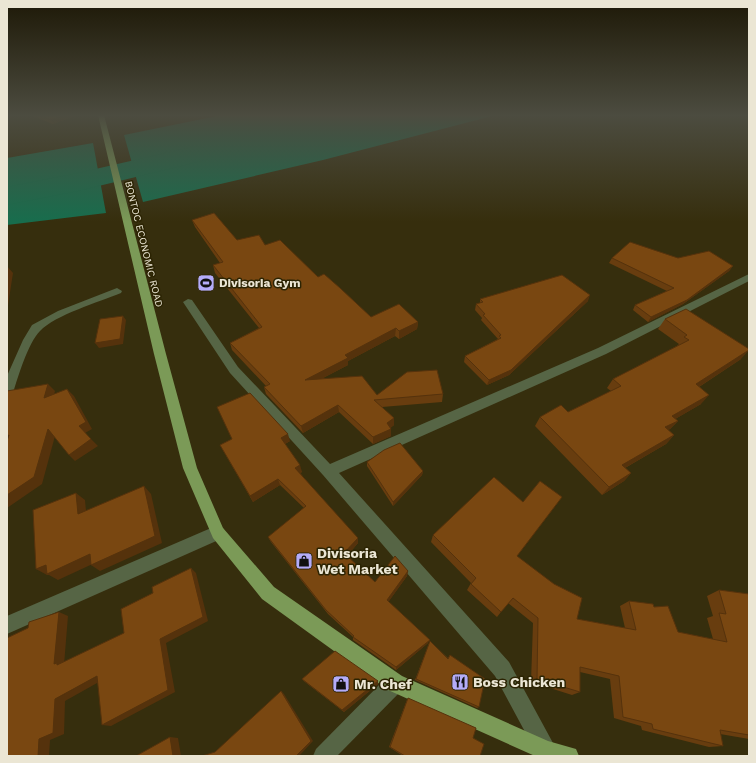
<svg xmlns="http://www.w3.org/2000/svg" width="756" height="763" font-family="'Work Sans',sans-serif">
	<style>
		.water { fill: #186d4d }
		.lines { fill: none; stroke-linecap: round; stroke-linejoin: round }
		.river { fill: #186d4d; fill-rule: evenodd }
		.street { fill: #566545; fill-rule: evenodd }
		.primary { fill: #7b9a57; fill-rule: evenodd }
		.wall { fill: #683d0f }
		.shaded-wall { fill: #55320c }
		.building { fill: #794711; stroke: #55320c }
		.labels { text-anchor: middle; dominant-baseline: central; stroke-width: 3; stroke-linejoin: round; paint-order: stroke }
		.far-street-label { font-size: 10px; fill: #ebe6d4; stroke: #2c2403 }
		.poi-label { font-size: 12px; font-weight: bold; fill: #ebe6d4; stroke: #2c2403; text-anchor: start }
		.near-poi-label { font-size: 14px; font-weight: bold; fill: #ebe6d4; stroke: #2c2403; text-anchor: start }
	</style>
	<rect width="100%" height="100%" fill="#362e0d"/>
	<g class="water">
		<polygon points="222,115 496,115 323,160 143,202 124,135"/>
		<polygon points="93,143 106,213 7,225 7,158"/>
	</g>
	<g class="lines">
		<polygon class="river" points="196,146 206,148 210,154 206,160 78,191 7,205 7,187 78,173"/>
		<g class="street">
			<polygon points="749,274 749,281 606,354 339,473 509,662 553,743 556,750 554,756 538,756 495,676 323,475 230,373 183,302 188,299 192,300 238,367 330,464 598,348"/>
			<path d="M117,288L122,291L121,293C99,302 55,315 40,331C28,343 18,377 13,393L11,396L7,398V376L23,340L32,325L58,311Z"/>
			<polygon points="218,525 223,528 226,533 223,538 7,634 7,616"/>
			<polygon points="395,674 402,676 404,683 402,690 337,756 313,756 316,749 388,676"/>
		</g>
		<polygon class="primary" points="98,115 104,115 166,354 197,468 223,528 274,587 402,676 548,741 576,749 579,756 535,756 388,690 262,599 213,538 183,468 154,354"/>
	</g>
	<g class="wall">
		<polygon points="30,115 77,115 53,124"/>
		<polygon points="192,220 237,240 265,245 318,277 371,317 418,322 417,329 399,339 395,336 348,361 348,365 323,378 377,395 443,394 442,402 382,407 394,418 394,425 390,428 391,436 373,444 339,412 303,433 266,394 264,387 266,386 232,350 230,343 259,328 215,273 213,265 220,263 195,227"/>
		<polygon points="612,258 678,258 733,266 729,271 683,304 648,322 633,310 635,305 667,291 609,263"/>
		<polygon points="480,299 588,301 509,375 487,385 464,362 465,356 498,339 481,320 482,318 475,310 476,304 480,303"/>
		<polygon points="665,319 741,359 699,387 701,404 675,419 678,421 670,429 668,430 674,435 666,444 625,468 631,473 624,481 602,495 535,426 540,417 568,412 611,391 607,388 613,379 677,346 679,344 658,329"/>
		<polygon points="232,439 290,441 285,444 302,472 300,473 358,543 347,556 375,582 408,571 407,576 388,602 428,643 396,670 353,640 353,637 328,614 271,542 268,537 304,508 280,485 253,502 220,445"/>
		<polygon points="367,462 423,471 422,475 393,506 367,466"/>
		<polygon points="562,497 517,556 577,619 625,628 620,606 629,601 654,607 678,632 713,639 707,618 713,616 707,596 719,590 749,594 749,739 720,734 723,746 709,747 642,730 641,726 614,718 610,679 580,672 580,692 572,695 531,682 533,623 508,603 497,617 467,590 471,583 431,542 433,535 523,502"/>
		<polygon points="430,641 448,658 450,655 479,707 477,708 415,680"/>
		<polygon points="302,679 378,684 344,712 305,682"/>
		<polygon points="407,700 473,738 480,756 403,756 389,747"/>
	</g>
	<g class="shaded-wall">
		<polygon points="63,115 77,115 53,124 51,120"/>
		<polygon points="7,266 13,273 7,312"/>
		<polygon points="733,266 729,271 683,304 648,322 651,317"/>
		<polygon points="590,295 588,301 509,375 487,385 489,380"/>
		<polygon points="123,316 126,320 123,344 99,348 95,343"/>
		<polygon points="418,322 417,329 399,339 399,331"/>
		<polygon points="396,328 395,336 348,361 348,365 306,387 305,380 345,355"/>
		<polygon points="749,350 741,359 688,394 696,384"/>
		<polygon points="48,384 55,391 51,405 44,398"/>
		<polygon points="67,389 74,396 92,429 85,433 98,446 75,461 69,455"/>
		<polygon points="709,395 701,404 665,425 672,416"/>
		<polygon points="338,405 339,412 303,433 301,426"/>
		<polygon points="394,418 394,425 387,431 387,423"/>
		<polygon points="678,421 670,429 657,436 665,427"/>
		<polygon points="48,429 55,436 42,484 7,508 7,495"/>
		<polygon points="391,429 391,436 373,444 373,437"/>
		<polygon points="288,434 290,441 283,445 281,438"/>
		<polygon points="674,435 666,444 616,473 622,465"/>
		<polygon points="300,465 302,472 297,475 295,468"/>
		<polygon points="423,471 422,475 393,506 393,502"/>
		<polygon points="631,473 624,481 602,495 609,487"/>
		<polygon points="278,479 280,485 253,502 250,496"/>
		<polygon points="144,486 151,494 162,543 100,571 91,565"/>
		<polygon points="76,493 85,500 87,521 78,514"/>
		<polygon points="562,497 556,505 512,563 517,556"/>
		<polygon points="358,538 358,543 345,558 344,553"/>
		<polygon points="90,554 99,561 58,580 49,575 47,575 36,569 46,565"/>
		<polygon points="191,568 196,573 208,621 166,643 175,692 111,726 102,725 160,639"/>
		<polygon points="408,571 407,576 387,604 387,600"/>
		<polygon points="59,612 68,616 64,665 67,668 54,664"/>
		<polygon points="430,640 428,643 396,670 396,667"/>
		<polygon points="97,676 106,678 65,701 64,734 50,740 49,756 38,756 39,739 55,699"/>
		<polygon points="378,681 378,684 344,712 342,710"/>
		<polygon points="281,691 284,694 313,741 299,756 296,756"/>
		<polygon points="170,737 178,738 181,756 173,756"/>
	</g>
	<g class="building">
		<polygon points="39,115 63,115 51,120"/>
		<polygon points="214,213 237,240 259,235 265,245 280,240 318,277 324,274 340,288 371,317 399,304 418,322 399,331 396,328 345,355 348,358 305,380 362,376 377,395 407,372 437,370 443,394 374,400 394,418 387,423 391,429 373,437 338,405 301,426 264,387 270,384 230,343 262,327 213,265 223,262 192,220"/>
		<polygon points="630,242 678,258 709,251 733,266 687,300 651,317 635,305 674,288 612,258"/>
		<polygon points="562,275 590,295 511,370 489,380 465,356 501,338 499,336 501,335 483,315 485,314 476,304 483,302 480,299"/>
		<polygon points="686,309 749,349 749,350 696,384 709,395 672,416 678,421 665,427 674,435 622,465 631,473 609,487 540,417 561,405 568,412 621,386 613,379 689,340 684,337 687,335 665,319"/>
		<polygon points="123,316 120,339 95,343 100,319"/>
		<polygon points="48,384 44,398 67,389 86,422 79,426 91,439 69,455 48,429 34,477 7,495 7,441 9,435 7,436 7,391"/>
		<polygon points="250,393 288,434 281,438 300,465 295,468 358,538 344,553 375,582 395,556 408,571 387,600 430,640 396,667 353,637 354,636 326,610 268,537 306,506 278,479 250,496 220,445 232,439 217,407"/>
		<polygon points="400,443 423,471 393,502 367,462 384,450"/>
		<polygon points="494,477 523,502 540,481 562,497 517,556 554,584 582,598 577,619 636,630 629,601 653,604 654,607 668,606 678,632 727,642 719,613 726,614 719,590 749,594 749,735 720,730 723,746 653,729 652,724 623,717 619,676 580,667 580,692 537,679 538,618 513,598 501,612 471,584 476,578 433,535"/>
		<polygon points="144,486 155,536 91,565 90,554 47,574 46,565 36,569 33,510 76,493 78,514"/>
		<polygon points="191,568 203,617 160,639 168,690 102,725 97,676 55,699 53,733 39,739 38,756 7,756 7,638 28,628 29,622 59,612 54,664 57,663 57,665 124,633 121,609 153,593 152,587"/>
		<polygon points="430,641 448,659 450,655 485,679 479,707 416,679"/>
		<polygon points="335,651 378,681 342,710 302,679"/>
		<polygon points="281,691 311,741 296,756 202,756 215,752"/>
		<polygon points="408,698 476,728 473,738 484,744 480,756 405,756 390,747"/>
		<polygon points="170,737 173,756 136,756"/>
	</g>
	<linearGradient id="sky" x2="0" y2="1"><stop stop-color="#1e1907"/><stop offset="0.52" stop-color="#4c4c40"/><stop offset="1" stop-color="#4c4c40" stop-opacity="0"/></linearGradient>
	<rect width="756" height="222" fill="url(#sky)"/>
	<defs>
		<g id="stadium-square" transform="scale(0.9)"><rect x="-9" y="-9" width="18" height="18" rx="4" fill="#b4acf9" stroke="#2c2403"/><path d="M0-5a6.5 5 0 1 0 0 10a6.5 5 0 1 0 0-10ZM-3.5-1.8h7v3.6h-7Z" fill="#111"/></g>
		<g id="shop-square" transform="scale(0.9)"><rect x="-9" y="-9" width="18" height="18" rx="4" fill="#b4acf9" stroke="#2c2403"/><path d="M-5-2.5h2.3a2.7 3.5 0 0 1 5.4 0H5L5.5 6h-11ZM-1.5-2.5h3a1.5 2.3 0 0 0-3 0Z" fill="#111"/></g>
		<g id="restaurant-square" transform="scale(0.9)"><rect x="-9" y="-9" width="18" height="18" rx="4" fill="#b4acf9" stroke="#2c2403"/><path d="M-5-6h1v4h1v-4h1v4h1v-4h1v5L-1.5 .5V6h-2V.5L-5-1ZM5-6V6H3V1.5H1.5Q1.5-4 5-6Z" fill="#111"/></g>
	</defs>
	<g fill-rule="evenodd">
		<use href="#stadium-square" x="206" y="283"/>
		<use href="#shop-square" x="304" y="561"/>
		<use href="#restaurant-square" x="460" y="682"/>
		<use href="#shop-square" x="341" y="684"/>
	</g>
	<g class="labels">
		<g class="far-street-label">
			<text transform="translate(144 244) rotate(76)">BONTOC ECONOMIC ROAD</text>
		</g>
		<g class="poi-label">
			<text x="219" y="283">Divisoria Gym</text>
		</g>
		<g class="near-poi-label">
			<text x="317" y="553">Divisoria<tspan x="317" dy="16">Wet Market</tspan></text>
			<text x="473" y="682">Boss Chicken</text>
			<text x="354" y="684">Mr. Chef</text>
		</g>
	</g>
	<rect width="756" height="763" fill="none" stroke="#ebe6d4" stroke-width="16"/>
</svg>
